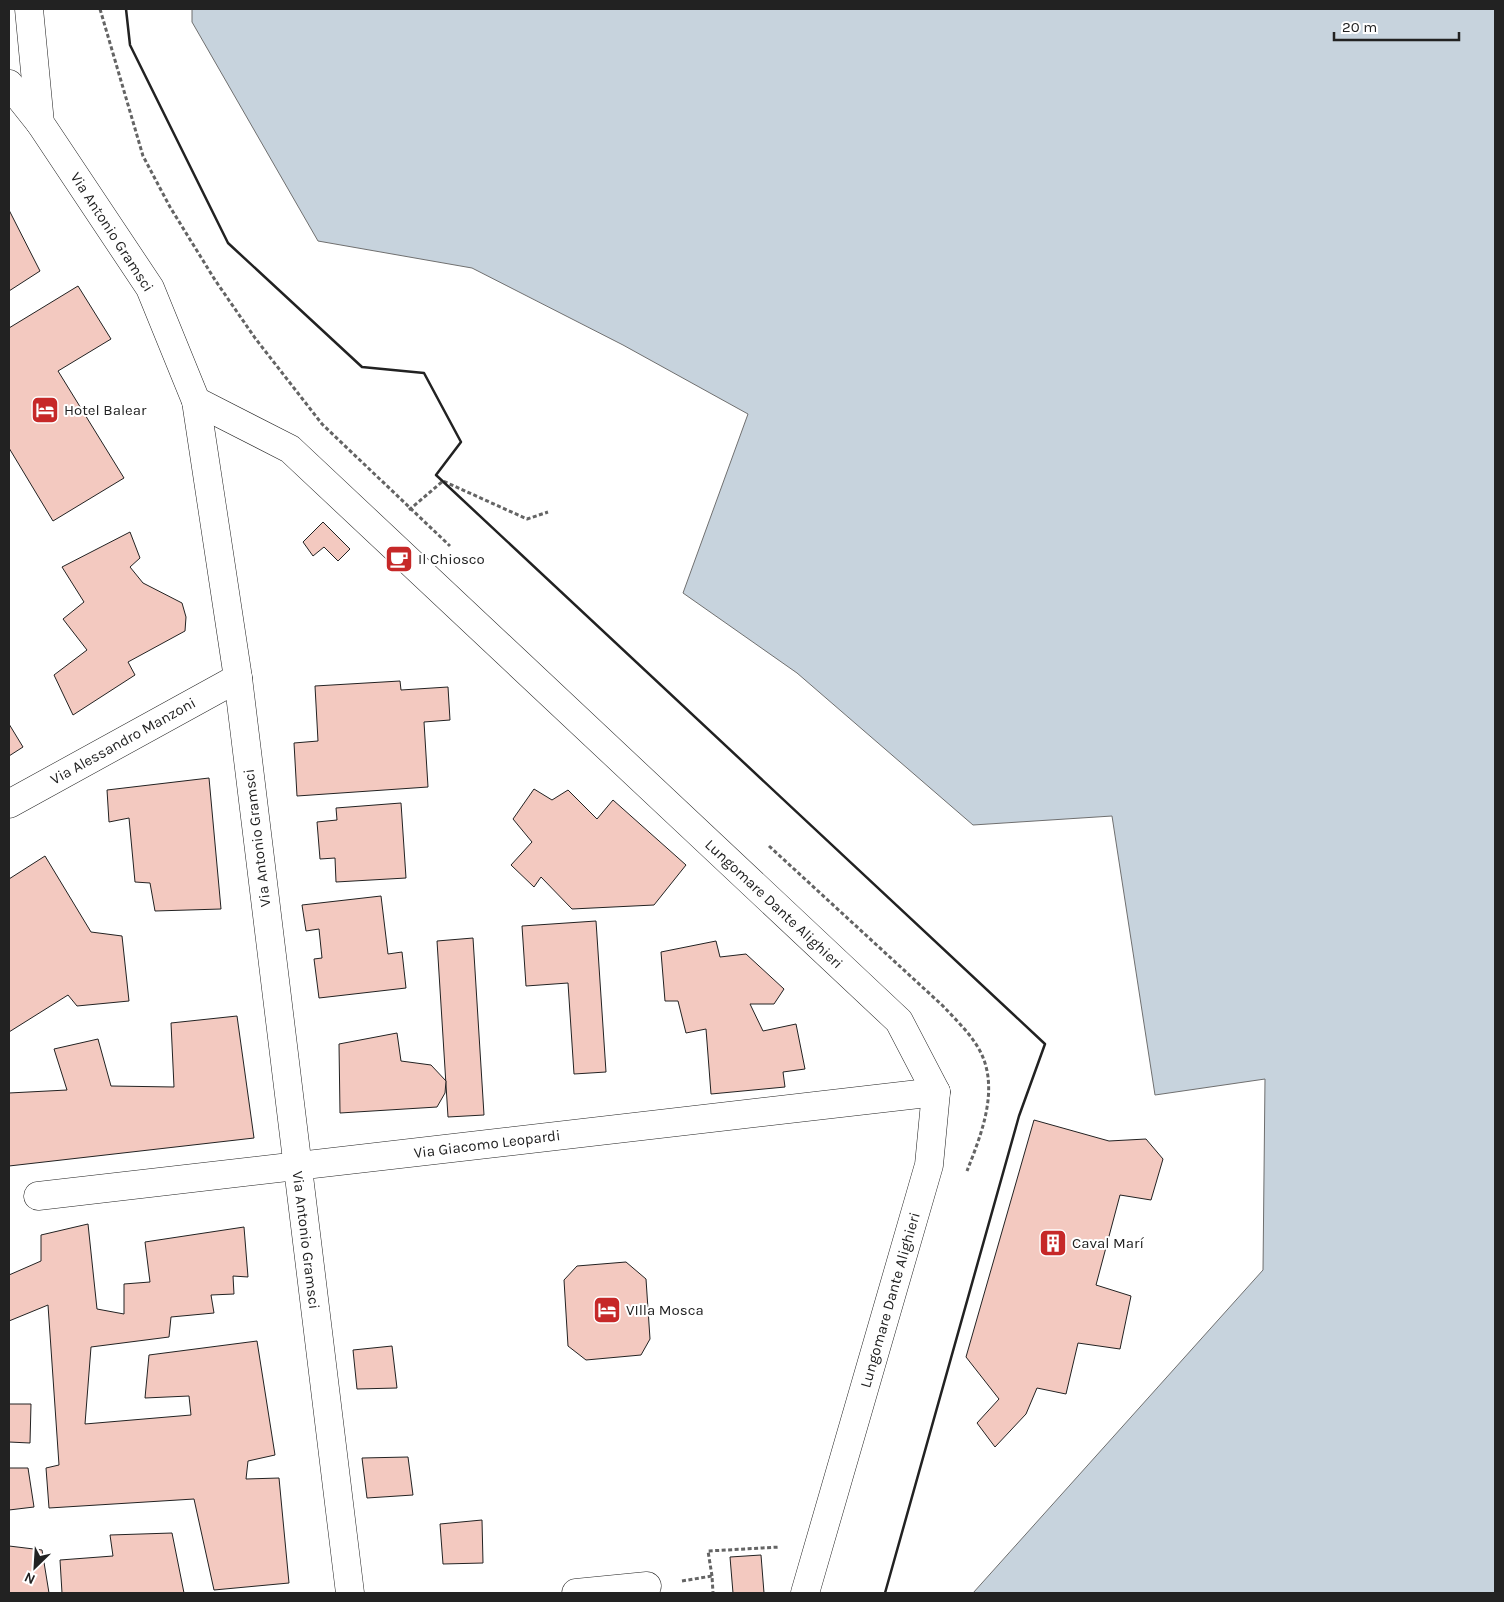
<svg xmlns="http://www.w3.org/2000/svg" width="1504" height="1602" font-family="Karla,sans-serif">
	<style>
		.water { fill: #c7d3dd; stroke: #6f6f6f }
		.building { fill: #f3c9c0; stroke: #222 }
		.lines { fill: none; stroke-linecap: round; stroke-linejoin: round }
		.street-casing { stroke: #222; stroke-width: 29 }
		.secondary-casing { stroke: #222; stroke-width: 29 }
		.path { stroke: #646464; stroke-width: 3; stroke-dasharray: 4 2.5; stroke-linecap: butt }
		.street { stroke: #fff; stroke-width: 28 }
		.secondary { stroke: #fff; stroke-width: 28 }
		.wall { stroke: #222; stroke-width: 2.5 }
		.labels { text-anchor: middle; dominant-baseline: central; stroke-width: 4; stroke-linejoin: round; paint-order: stroke }
		.street-label { font-size: 15px; fill: #222; stroke: #fff }
		.poi-label { font-size: 15px; fill: #222; stroke: #fff; text-anchor: start }
	</style>
	<rect width="100%" height="100%" fill="#fff"/>
	<polygon class="water" points="192,9 1495,9 1495,1593 973,1593 1263,1270 1265,1079 1155,1095 1112,816 973,825 797,673 683,593 748,414 623,345 472,268 318,241 192,22"/>
	<g class="building">
		<polygon points="9,210 40,271 9,291"/>
		<polygon points="78,286 111,339 58,371 124,478 53,521 9,448 9,328"/>
		<polygon points="323,522 350,549 338,561 324,547 313,556 303,542"/>
		<polygon points="130,532 140,558 130,567 143,583 182,603 186,617 185,631 128,662 135,675 73,715 54,675 87,650 63,619 84,602 62,567"/>
		<polygon points="400,681 401,690 448,687 450,720 424,722 428,787 297,796 294,743 318,741 315,686"/>
		<polygon points="9,724 23,747 9,756"/>
		<polygon points="209,778 221,909 155,911 150,883 135,882 129,818 109,822 107,790"/>
		<polygon points="534,789 552,800 568,790 597,819 613,800 686,865 654,905 572,909 541,877 534,887 511,865 532,842 513,819"/>
		<polygon points="401,803 406,878 336,882 335,858 320,859 317,822 337,820 336,808"/>
		<polygon points="45,856 91,932 122,936 129,1001 77,1006 68,995 9,1032 9,879"/>
		<polygon points="381,896 388,954 402,952 406,988 319,998 314,959 322,958 319,929 306,931 302,905"/>
		<polygon points="596,921 606,1072 574,1074 568,983 526,986 522,926"/>
		<polygon points="473,938 484,1115 448,1117 437,941"/>
		<polygon points="716,941 720,957 746,954 784,989 774,1004 750,1004 763,1031 796,1024 805,1069 783,1072 785,1087 711,1094 706,1029 686,1033 678,1001 665,1001 661,952"/>
		<polygon points="237,1016 254,1138 9,1166 9,1093 67,1090 54,1049 98,1039 111,1086 174,1087 171,1023"/>
		<polygon points="397,1033 401,1061 431,1065 446,1081 445,1093 437,1107 340,1113 339,1044"/>
		<polygon points="1034,1120 1109,1141 1146,1139 1163,1159 1151,1200 1120,1195 1096,1285 1131,1296 1120,1349 1078,1343 1066,1394 1037,1388 1026,1414 995,1447 977,1423 999,1399 966,1357"/>
		<polygon points="88,1224 97,1309 124,1314 124,1284 150,1282 145,1242 244,1227 248,1277 233,1276 234,1294 211,1295 214,1313 171,1317 169,1337 91,1347 85,1424 191,1415 189,1396 145,1398 149,1355 257,1341 275,1455 248,1461 246,1479 279,1478 289,1583 214,1590 194,1499 49,1508 46,1468 59,1465 48,1305 9,1321 9,1275 41,1261 41,1235"/>
		<polygon points="626,1262 646,1279 650,1339 641,1355 586,1360 568,1346 564,1280 577,1266"/>
		<polygon points="392,1346 397,1388 357,1389 353,1350"/>
		<polygon points="9,1404 31,1404 30,1443 9,1442"/>
		<polygon points="408,1457 413,1495 367,1498 362,1458"/>
		<polygon points="9,1468 28,1468 34,1507 9,1510"/>
		<polygon points="482,1520 483,1563 443,1564 440,1524"/>
		<polygon points="172,1533 184,1593 62,1593 60,1560 113,1556 110,1535"/>
		<polygon points="9,1546 42,1550 49,1593 9,1593"/>
		<polygon points="761,1555 764,1593 733,1593 730,1557"/>
	</g>
	<g class="lines">
		<g class="street-casing">
			<g id="street">
				<polyline points="9,84 40,123"/>
				<polyline points="196,401 238,678 350,1593"/>
				<polyline points="9,804 238,678"/>
				<polyline points="38,1196 936,1092"/>
				<polyline points="576,1593 647,1586"/>
			</g>
		</g>
		<g class="secondary-casing">
			<polyline id="secondary" points="29,9 40,123 150,288 196,401 290,449 899,1021 936,1092 929,1165 805,1593"/>
		</g>
		<g class="path">
			<polyline points="100,9 143,156 170,207 215,280 255,338 322,424 450,546"/>
			<polyline points="409,510 443,481 527,519 548,512"/>
			<path d="M769,846L943,1006C956,1020 971,1034 980,1051C1000,1089 981,1135 967,1171"/>
			<polyline points="712,1576 708,1551 780,1547"/>
			<polyline points="682,1581 712,1576 713,1593"/>
		</g>
		<use href="#street" class="street"/>
		<use href="#secondary" class="secondary"/>
		<polyline class="wall" points="126,9 130,45 228,243 362,367 424,373 461,442 436,475 1045,1044 1019,1116 885,1593"/>
	</g>
	<defs>
		<g id="hotel-square" transform="scale(1.4375)"><rect x="-9" y="-9" width="18" height="18" rx="4" fill="#c62828" stroke="#fff"/><path d="M-6-4.5h1.5V1H6V5H4.5V3h-9V5H-6ZM-4 0a1.8 1.8 0 1 1 3.6 0ZM.5 0V-2.5h3Q6-2.5 6 0Z" fill="#fff"/></g>
		<g id="cafe-square" transform="scale(1.4375)"><rect x="-9" y="-9" width="18" height="18" rx="4" fill="#c62828" stroke="#fff"/><path d="M-5.5-4.5H6V0H3Q3 3.5 0 3.5H-2.5Q-5.5 3.5-5.5 0ZM3-3.2v2h1.7v-2ZM-6 4.5H4V6H-6Z" fill="#fff"/></g>
		<g id="building-square" transform="scale(1.4375)"><rect x="-9" y="-9" width="18" height="18" rx="4" fill="#c62828" stroke="#fff"/><path d="M-4-6H4V6H1V3H-1V6H-4ZM-2.5-4.3h1.7v1.8h-1.7ZM.8-4.3h1.7v1.8H.8ZM-2.5-1h1.7V.8h-1.7ZM.8-1h1.7V.8H.8Z" fill="#fff"/></g>
	</defs>
	<g fill-rule="evenodd">
		<use href="#hotel-square" x="45" y="410"/>
		<use href="#cafe-square" x="399" y="559"/>
		<use href="#building-square" x="1053" y="1243"/>
		<use href="#hotel-square" x="607" y="1310"/>
	</g>
	<g class="labels">
		<g class="street-label">
			<text transform="translate(112 232) rotate(57)">Via Antonio Gramsci</text>
			<text transform="translate(123 741) rotate(-29)">Via Alessandro Manzoni</text>
			<text transform="translate(257 838) rotate(-97)">Via Antonio Gramsci</text>
			<text transform="translate(774 904) rotate(43)">Lungomare Dante Alighieri</text>
			<text transform="translate(487 1144) rotate(-7)">Via Giacomo Leopardi</text>
			<text transform="translate(306 1240) rotate(83)">Via Antonio Gramsci</text>
			<text transform="translate(890 1300) rotate(-74)">Lungomare Dante Alighieri</text>
		</g>
		<g class="poi-label">
			<text x="64" y="410">Hotel Balear</text>
			<text x="418" y="559">Il Chiosco</text>
			<text x="1072" y="1243">Caval Marí</text>
			<text x="626" y="1310">VIlla Mosca</text>
		</g>
	</g>
	<rect width="1504" height="1602" fill="none" stroke="#222222" stroke-width="20"/>
	<g transform="translate(35 1567) rotate(205)" stroke="#ffffff" stroke-width="4" paint-order="stroke">
	<path d="M0-4L9 19L0 12L-9 19Z" fill="#222222"/>
	<text y="-8" font-size="14" font-weight="bold" text-anchor="middle" fill="#222222">N</text>
	</g>
	<path d="M1334 32v8h125v-8" fill="none" stroke="#222222" stroke-width="2.5"/>
	<text x="1342" y="32" font-size="15" fill="#222222" stroke="#ffffff" stroke-width="4" paint-order="stroke">20 m</text>
</svg>
